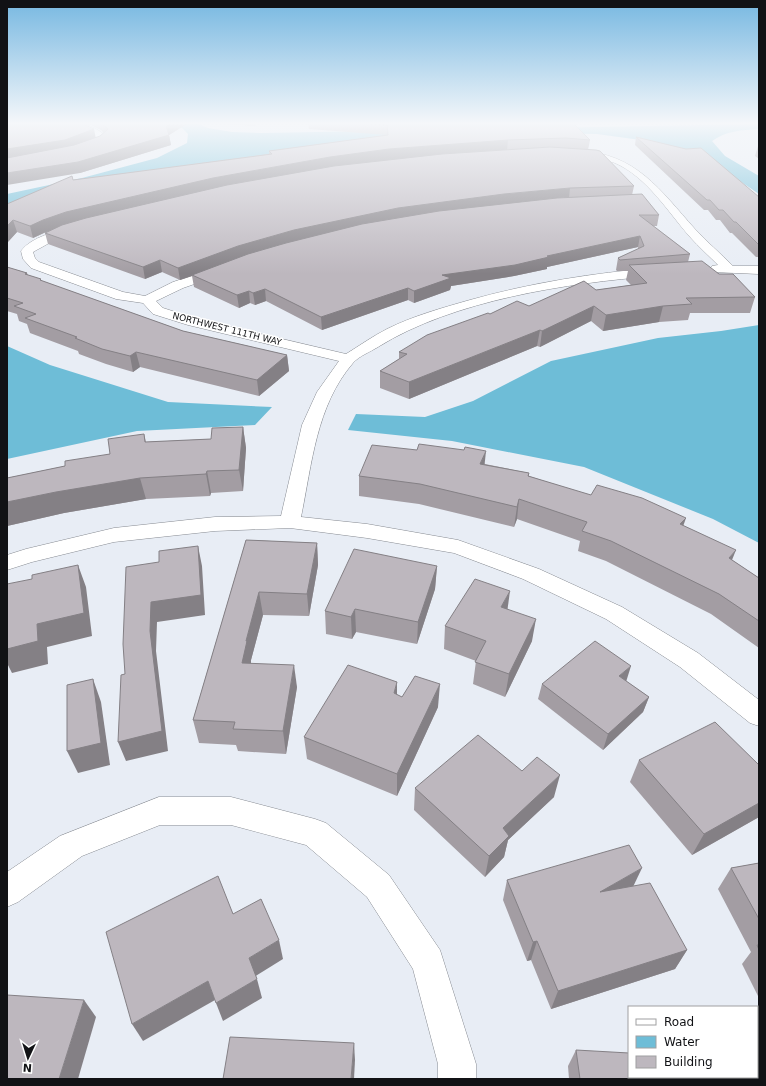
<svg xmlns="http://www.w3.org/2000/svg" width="766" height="1086" font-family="'DejaVu Sans',sans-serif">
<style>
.water{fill:#6ebdd7}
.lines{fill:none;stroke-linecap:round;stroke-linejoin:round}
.minor-casing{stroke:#878b92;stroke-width:1}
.minor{fill:#fff;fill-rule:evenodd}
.wall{fill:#a39da3;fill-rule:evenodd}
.shaded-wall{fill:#848085}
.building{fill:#bdb7be;stroke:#848085}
.labels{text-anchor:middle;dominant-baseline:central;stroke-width:3;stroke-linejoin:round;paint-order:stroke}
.far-street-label{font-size:9px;fill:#111215;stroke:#fff}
</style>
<rect width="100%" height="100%" fill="#e8edf5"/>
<!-- water -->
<g class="water">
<path d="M169,122H194L208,128L232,132L261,133L759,124V129C741,130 726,131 712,141L725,156L759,176V194L722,169L648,141L597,134L542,133L7,207V194L82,178L157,158L187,143L188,134L182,128Z"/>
<path d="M759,325V543L713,519L584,467L452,441L348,430L356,414L425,417L473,401L551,361L658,338L721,331Z"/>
<path d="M7,346L50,365L168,402L272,407L255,425L137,431L7,459Z"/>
</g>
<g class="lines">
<!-- minor casing -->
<g class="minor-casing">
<g id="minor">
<path d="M66,122C80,120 99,128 109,139L105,145L86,151L83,150L82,148L83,146L100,140L82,129Z"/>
<path d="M579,151C636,153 660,190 695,229C707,242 720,253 733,266H759V274L712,272L710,269L712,266L718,265C709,256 699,247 690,237C668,212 647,177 615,163C602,158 589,159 576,156L575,154Z"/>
<path d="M73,227L77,228L79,230L77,232L53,241L33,252L35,258L39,262L123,292L145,296L173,282L215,268H223L225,271L223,274L183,288L156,301L163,308L197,319L346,354C359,346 373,336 387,329C413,316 442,308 470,300C531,283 593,273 655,268L659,269L661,272L659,275L655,276C568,283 453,300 378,347C370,352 359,356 353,363C316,406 312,464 301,517L367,524L458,540L539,569L622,607L698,653L759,700V726L750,723L680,667L606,619L523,579L454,553L367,538L290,528L215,531L114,542L32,562L7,570V555L26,549L114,528L215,517L281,516L302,425L317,392L339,361L188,325L153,314L143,303L116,299L31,268L23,259L21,251C31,237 57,231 73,227Z"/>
<path d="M159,797H231L315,819L326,823L389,875L440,950L476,1064V1079H438V1064L413,969L367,897L306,845L231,825H160L82,856L18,902L7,907V872L60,836Z"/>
</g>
</g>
<!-- minor -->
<use href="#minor" class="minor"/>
</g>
<!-- wall -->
<g class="wall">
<path d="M7,122H190L169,135L171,145L80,173ZM79,122L89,124L101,130L104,133L100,136L96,138Z"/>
<path d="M200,122H256L255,126Z"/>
<path d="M308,122H572L590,140L588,150L634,186L632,195L659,215L657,226H653L690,254L688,262L719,274L755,297L750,313H690L688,320L659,322L603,331L591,321L540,347L537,346L409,399L380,388V371L399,359V352L490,314L529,306L596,290L631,285L626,280L628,271H617L616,270L618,258L638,249V247L547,267V269L514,276L451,286L450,290L414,303L408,300L322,330L266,301L255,305L250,303L239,308L194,287L192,276L180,280L162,272L145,279L48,244L45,233L46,232L33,238L17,232L7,243V204L73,180L269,154V151L387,135L309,129Z"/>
<path d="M636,137L759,197V257H756L732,233H730L720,220H716L708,210H704L635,145Z"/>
<path d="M758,146H759V159L755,156Z"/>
<path d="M7,267L27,273L28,275L42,281L183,331L287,355L289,371L259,396L140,367L133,372L106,364L79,354L78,351L30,333L27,324L19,321L17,314L7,311Z"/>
<path d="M243,427L246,448L243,491L211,493L210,496L146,499L64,513L7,526V478L65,466L110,454L144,434L146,442L211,439Z"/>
<path d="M417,450H464L485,464L529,473V476L683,526L732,560L759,578V648L711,614L606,561L578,551L580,541L517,519L514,527L419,504L359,496V476Z"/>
<path d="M246,540L317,543L318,565L309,616L263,615L251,660V663L297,687L286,754L238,751L236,745L199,743L193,720Z"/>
<path d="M437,566L435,589L417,644L356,632L352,639L326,634L325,611Z"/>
<path d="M507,609L532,641L505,697L473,684L476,661L444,649L445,626Z"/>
<path d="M626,681L649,697L643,712L603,750L538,699L542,684Z"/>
<path d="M397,695L402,697L438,707L397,796L307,759L304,737Z"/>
<path d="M639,760L759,765V817L692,855L630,782Z"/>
<path d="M522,771L554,797L508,840L504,857L485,877L414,810L415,788Z"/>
<path d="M759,863V998L742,964L751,952L718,889L731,868Z"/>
<path d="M507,880L634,886L687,950L675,969L551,1009L531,960L527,961L503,900Z"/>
<path d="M576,1050L705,1079H569L568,1066Z"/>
</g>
<!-- shaded-wall -->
<g class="shaded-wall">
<path d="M173,122H190L169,135L171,145L80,173L7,185V173L166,126Z"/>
<path d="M94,129L96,139L67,150L7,160V149Z"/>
<path d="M508,140L507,150L389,160L331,168L46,232L33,238L30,226L43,220L66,212L213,178L330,157L389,149Z"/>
<path d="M570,188L569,198L192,275V276L180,280L178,268L238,246L294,230L398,208L504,194Z"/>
<path d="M13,220L17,232L7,243V226Z"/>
<path d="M640,236L638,247L547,267V269L514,276L451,286L450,290L414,303V291L442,275L547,256Z"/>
<path d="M160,260L162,272L145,279L143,267Z"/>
<path d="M408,288V300L322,330L321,317Z"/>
<path d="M265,289L266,301L255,305L253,293Z"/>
<path d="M249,291L250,303L239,308L237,295Z"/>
<path d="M594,306L591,321L540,347L542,331Z"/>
<path d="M663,306L659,322L603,331L606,315Z"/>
<path d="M540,330L537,346L409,399V382Z"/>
<path d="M136,352L140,367L133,372L130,356Z"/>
<path d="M287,355L289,371L259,396L257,380Z"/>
<path d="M243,427L246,448L243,491L239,470Z"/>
<path d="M486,451L484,470L480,464Z"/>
<path d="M207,471L211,493L210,496L206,474Z"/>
<path d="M140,478L146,499L64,513L7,526V502L56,492Z"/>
<path d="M519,499L517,519L514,527L517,507Z"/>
<path d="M686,518L679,538L680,524Z"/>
<path d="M317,543L318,565L309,616L307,594Z"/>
<path d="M198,546L202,566L205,615L157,622L156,651L168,751L126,761L118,742L151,602Z"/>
<path d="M736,550L728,570L729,558Z"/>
<path d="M78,565L86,587L92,636L47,647L48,664L12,673L7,663V649L37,624Z"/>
<path d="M437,566L435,589L417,644L418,622Z"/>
<path d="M510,591L507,613L501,607Z"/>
<path d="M259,592L263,615L251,660V664L242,663L246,641Z"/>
<path d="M355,609L356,632L352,639L351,617Z"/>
<path d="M536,619L532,641L505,697L509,674Z"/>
<path d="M294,665L297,687L286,754L283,731Z"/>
<path d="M631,666L626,682L619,676Z"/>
<path d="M93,679L101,702L110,765L78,773L67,751Z"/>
<path d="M397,682V704L394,693Z"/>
<path d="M440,684L438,707L397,796V774Z"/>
<path d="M649,697L643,712L603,750L608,734Z"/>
<path d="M560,775L554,797L508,840L504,857L485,877L489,856L503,828Z"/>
<path d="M759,803V817L692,855L704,834Z"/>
<path d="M642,868L632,889L600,892Z"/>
<path d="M279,940L283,959L254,977L249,958Z"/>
<path d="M537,941L531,960L527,961L533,942Z"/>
<path d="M687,950L675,969L551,1009L558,991Z"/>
<path d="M257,979L262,998L223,1021L216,1003Z"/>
<path d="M208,981L215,1000L143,1041L132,1024Z"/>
<path d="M84,1000L96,1017L78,1079H59Z"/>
<path d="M354,1043L355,1060L354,1079H351Z"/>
</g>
<!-- building -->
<g class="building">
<path d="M7,122H79L94,129L65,140L7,149Z"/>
<path d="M100,122H173L166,126L169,135L78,162L7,173V158L74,145L100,136L108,129Z"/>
<path d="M341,122H572L590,140L566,138L508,140L389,149L330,157L213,178L66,212L43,220L30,226L13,220L7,226V204L72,176L73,180L272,154L269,151L388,135L387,125Z"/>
<path d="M636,137L686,149L701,148L759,197V245L736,222H734L723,210H719L710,200H707Z"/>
<path d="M550,147L596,150L600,151L634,186L570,188L504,194L398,208L294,230L238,246L178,268L160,260L143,267L45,233L62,225L86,218L227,185L334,166L442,154Z"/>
<path d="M642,194L659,215H639L690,254L620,260L618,258L644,246L640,236L547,256L549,257L515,265L442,275L451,278L414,291L408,288L321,317L265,289L253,293L249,291L237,295L192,275L248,254L286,243L362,224L439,211L557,198Z"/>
<path d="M702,261L719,274H733L755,297L686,298L692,304L663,306L606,315L594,306L542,331L540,330L409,382L380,371L407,354L399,352L427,335L488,313L490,314L517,301L529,306L584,281L596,290L647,283L629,265Z"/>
<path d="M7,267L27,273L25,274L41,279L40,280L183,331L287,355L257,380L136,352L130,356L102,349L75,338L77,337L25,318L36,314L14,306L23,303L7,298Z"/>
<path d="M243,427L239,470L207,471L206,474L140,478L56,492L7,502V478L65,466V461L110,454L108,439L144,434L145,442L211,439L212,428Z"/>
<path d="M419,444L464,450L465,447L486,451L480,464L529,473L528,476L591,495L597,485L642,498L686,518L680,524L736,550L729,558L759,578V621L719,594L611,541L582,531L587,522L519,499L517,507L420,484L359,476L372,445L417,450Z"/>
<path d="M246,540L317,543L307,594L259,592L246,641H247L242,663L294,665L283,731L233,729L235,722L193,720Z"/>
<path d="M198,546L201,595L151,602L150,631L162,731L118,742L121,675L125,674L123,644L126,567L159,562V551Z"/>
<path d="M354,549L437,566L418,622L355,609L351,617L325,611Z"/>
<path d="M78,565L84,613L37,624L38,641L7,649V584L32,579V575Z"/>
<path d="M475,579L510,591L501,607L536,619L509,674L475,662L486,641L445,626Z"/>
<path d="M595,641L631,666L619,676L649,697L608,734L542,684Z"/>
<path d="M348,665L397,682L394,693L402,697L415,676L440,684L397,774L304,737Z"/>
<path d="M93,679L101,743L67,751V685Z"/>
<path d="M715,722L759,765V803L704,834L639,760Z"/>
<path d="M478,735L522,771L537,757L560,775L503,828L509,836L489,856L415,788Z"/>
<path d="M629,845L642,868L600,892L650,883L687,950L558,991L537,941L533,942L507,880Z"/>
<path d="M759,863V919L731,868Z"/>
<path d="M218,876L233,914L261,899L279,940L249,958L257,979L216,1003L208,981L132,1024L106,932Z"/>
<path d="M757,945H759V950Z"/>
<path d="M7,995L84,1000L59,1079H7Z"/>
<path d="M230,1037L354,1043L351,1079H223Z"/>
<path d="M576,1050L629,1053V1077H705V1079H580Z"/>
</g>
<!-- sky -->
<linearGradient id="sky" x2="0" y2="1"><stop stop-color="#77b8e1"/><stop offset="0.45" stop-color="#f5f7fa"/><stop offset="1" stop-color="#f5f7fa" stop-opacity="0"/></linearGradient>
<rect width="766" height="274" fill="url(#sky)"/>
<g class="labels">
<!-- far-street labels -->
<g class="far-street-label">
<text transform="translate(227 329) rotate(14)">NORTHWEST 111TH WAY</text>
</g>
</g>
<!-- border -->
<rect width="766" height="1086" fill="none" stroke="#111215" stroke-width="16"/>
<!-- legend -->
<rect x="628" y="1006" width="130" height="72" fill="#ffffff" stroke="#a0a0a1"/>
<rect x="636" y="1019" width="20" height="6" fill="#ffffff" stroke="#a0a0a1"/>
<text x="664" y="1026" font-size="12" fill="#111215">Road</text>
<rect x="636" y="1036" width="20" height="12" fill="#6ebdd7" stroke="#a0a0a1"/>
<text x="664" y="1046" font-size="12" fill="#111215">Water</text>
<rect x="636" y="1056" width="20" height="12" fill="#bdb7be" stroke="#a0a0a1"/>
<text x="664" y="1066" font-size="12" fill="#111215">Building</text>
<!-- north arrow -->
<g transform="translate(28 1058) rotate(184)" stroke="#ffffff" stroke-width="3" paint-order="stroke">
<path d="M0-3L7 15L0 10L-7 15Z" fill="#111215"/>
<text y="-6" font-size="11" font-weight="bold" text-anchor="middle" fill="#111215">N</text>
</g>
</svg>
